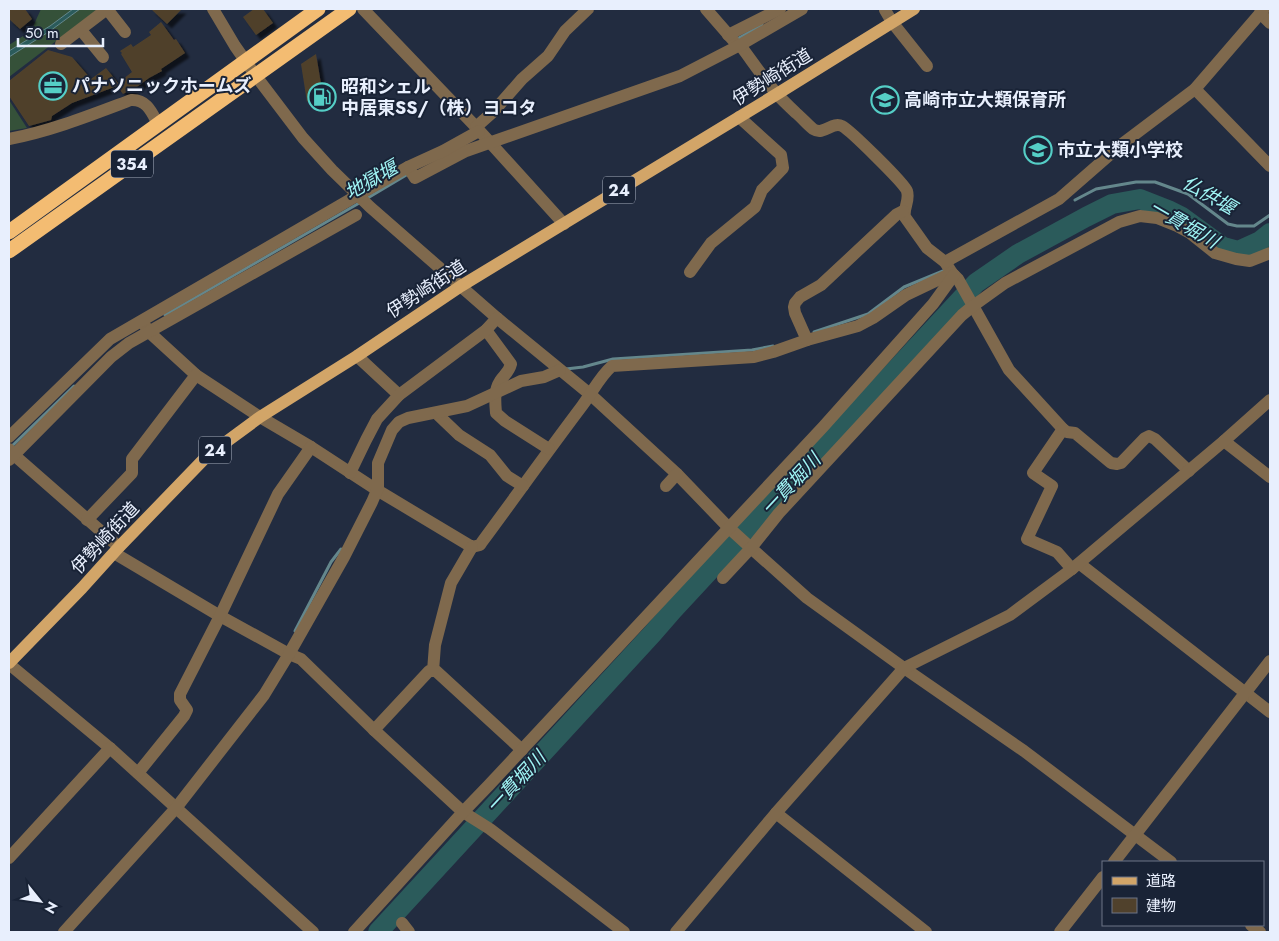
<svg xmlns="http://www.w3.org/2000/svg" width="1279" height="941" font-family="Jost,'Noto Sans JP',sans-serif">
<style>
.green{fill:#355139}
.water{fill:#2b5b5b;stroke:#64878c}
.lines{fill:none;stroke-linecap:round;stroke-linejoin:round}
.stream{stroke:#64878c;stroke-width:3}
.river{stroke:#2b5b5b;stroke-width:20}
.building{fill:#50412c;filter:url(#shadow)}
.minor{stroke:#7f694d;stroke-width:12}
.major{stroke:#d2a568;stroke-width:12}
.highway{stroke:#f3bc72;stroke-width:15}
.labels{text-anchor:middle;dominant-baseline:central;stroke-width:4;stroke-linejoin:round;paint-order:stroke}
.shield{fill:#192336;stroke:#aab2c1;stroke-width:1}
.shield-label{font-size:16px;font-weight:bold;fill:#e8effd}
.street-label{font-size:18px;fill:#e8effd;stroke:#192336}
.poi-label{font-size:18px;font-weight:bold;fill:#e8effd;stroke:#192336;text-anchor:start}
.water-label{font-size:19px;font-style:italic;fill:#a0f5f5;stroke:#192336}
</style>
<defs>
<filter id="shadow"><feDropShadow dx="4.5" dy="4.5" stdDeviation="1" flood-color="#0009"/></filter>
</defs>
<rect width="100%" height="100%" fill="#222c40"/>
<!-- green -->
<g class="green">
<path d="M41,9H98L9,77V45L31,31Z"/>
<path d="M9,100L27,128L9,131Z"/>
</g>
<!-- water -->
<path class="water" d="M73,9H80L50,31L9,57V51L50,26Z"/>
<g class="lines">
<!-- stream -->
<g class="stream">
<path d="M737,39L762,25"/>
<path d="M366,199L408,174"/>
<path d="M1075,200L1096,189L1136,182H1155L1188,194L1228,224L1237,226H1254L1270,215"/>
<path d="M165,315L361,202"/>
<path d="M814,332L868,314L904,287L943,271"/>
<path d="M566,369L583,367L613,359L752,350L773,346"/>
<path d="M12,446L74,386"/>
<path d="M295,631L331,562L341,549"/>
</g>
<!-- river -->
<path class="river" d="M378,932L653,633L673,610L976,283L1018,254L1086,217L1112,204L1140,199L1168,210L1182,217L1223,247L1238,251L1260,241L1270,233"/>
</g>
<!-- building -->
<g class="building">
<path d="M9,9H25L32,19L20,29L9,19Z"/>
<path d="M151,9H182L167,24Z"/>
<path d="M254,9H263L273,23L256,35L243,17Z"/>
<path d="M161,22L174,40L176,39L185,53L161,69L162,71L149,78L130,92L128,91L123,94L117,86L72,103L52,116L51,120L29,126L9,96V81L48,50L72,57L91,79L106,68L118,83L132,72L121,54L122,53L120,51L131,44L133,47L151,35L149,32Z"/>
<path d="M316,54L322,90L307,102L301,64Z"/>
</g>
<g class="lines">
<!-- minor -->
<g class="minor">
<path d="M107,9L125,32"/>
<path d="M213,9L235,46L256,76L303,138L332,170L370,207L497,318L591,395L677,474L728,527L751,548L807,598L904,668L1024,751L1171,862"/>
<path d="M363,9L476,127L564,224"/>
<path d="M706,9L733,40"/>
<path d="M885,10L892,22L927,66"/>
<path d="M1260,13L1270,23"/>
<path d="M81,30L103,57"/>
<path d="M728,35L780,9"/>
<path d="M61,44L107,9"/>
<path d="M740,45C752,61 764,79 777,94C783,101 790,107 796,113C802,118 807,124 813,129C824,136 832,121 842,126C850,130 904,183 907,191C910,201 903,208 905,217L927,248L945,262L952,273L958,279L1009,370L1063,429L1067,432L1075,433L1111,463L1117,464L1121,463L1145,438L1149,436L1155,439L1189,471"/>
<path d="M1195,89L1270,166"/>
<path d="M476,127L494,111L522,79L548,56L565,31L588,9"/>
<path d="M9,139C51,131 91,115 131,100C147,99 152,113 158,124"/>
<path d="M408,167L415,178L466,151L680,76L740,45L802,9"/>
<path d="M945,262L1059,199L1122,144L1195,89L1264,9"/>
<path d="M690,272L711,243L755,207L762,190L783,168L781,155L739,117"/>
<path d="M142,321L149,332L196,375L260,417L311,447L377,490L472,547L480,545L482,542C516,496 548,451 582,406C592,393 600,376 612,366L754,357L773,352L807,340L858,326L873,318L906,295L952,273"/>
<path d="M486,330L511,364C509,372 505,374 500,381C494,390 495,402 496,413L505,421L549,449"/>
<path d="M807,340L795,313L794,307L795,303L800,297L821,285L897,214L903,211"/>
<path d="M357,356L399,395"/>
<path d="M436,413L459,435L490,455L507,476L523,486"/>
<path d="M1063,429L1033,473L1052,486L1027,539L1057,552L1072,569"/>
<path d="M9,437L110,339L358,195L408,167L443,151L479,131"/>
<path d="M1224,441L1270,477"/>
<path d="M9,449L14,455L119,547"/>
<path d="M9,460L111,357L129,343L356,215"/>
<path d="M350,473L366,440L377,419L399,395L486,330L497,318"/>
<path d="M666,486L677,474"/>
<path d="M87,520L132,473V459L196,375"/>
<path d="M114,553L220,616L289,654L301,659L374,730L463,812L490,829L624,932"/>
<path d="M1080,564L1270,712"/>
<path d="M723,578L751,548L779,513L962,315L973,306L1005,283L1119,222L1140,216L1157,218L1177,226L1190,233L1215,253L1236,259L1250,261L1270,253"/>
<path d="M9,664L110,748L313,932"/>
<path d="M433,671L435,645L451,583L472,547"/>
<path d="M374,730L429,671H436L522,750"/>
<path d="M138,773L184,716L187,710L180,700V694L220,616L278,494L311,447"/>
<path d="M776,813L926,932"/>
<path d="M9,858L110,748"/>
<path d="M1114,862L1270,661"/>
<path d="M402,923L409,932"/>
<path d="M1251,925L1260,932"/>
<path d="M64,932L176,808L264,695L289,654L344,557L372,502L378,488V463L392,430L399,422L408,418L467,406L521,381L544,377L560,370"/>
<path d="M354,932L463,812L489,785L823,427L933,304L954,275"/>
<path d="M676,932L776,813L904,668L1010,615L1072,569L1224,441L1270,400"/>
<path d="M1060,932L1103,877"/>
</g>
<!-- major -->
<path class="major" d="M9,663L82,588L119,547L207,456L260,417L357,356L461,286L777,94L914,9"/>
<!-- highway -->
<g class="highway">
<path d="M9,232L318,9"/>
<path d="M9,251L349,9"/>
</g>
</g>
<!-- icons -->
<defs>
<g id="office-ring" transform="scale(1.4375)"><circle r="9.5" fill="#192336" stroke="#55cec6" stroke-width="1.5"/><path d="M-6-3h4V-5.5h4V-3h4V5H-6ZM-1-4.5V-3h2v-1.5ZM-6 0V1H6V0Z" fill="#55cec6"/></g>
<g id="fuel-ring" transform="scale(1.4375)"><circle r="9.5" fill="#192336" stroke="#55cec6" stroke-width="1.5"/><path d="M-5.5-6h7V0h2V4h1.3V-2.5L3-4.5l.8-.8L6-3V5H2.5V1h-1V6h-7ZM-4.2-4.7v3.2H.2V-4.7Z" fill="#55cec6"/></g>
<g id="school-ring" transform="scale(1.4375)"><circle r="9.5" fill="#192336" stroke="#55cec6" stroke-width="1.5"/><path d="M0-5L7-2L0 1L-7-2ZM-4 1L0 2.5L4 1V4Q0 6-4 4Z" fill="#55cec6"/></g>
</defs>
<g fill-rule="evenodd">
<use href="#office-ring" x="53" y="86"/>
<use href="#fuel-ring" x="322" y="97"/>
<use href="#school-ring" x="885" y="100"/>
<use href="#school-ring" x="1038" y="150"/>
</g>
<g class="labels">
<!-- shield labels -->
<g class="shield">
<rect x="111" y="150.5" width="42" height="27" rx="4"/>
<rect x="603" y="176.5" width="32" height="27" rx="4"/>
<rect x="199" y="436.5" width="32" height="27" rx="4"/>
</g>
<g class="shield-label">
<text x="132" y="164">354</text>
<text x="619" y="190">24</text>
<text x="215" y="450">24</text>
</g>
<!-- street labels -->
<g class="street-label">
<text transform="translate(772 77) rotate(-32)">伊勢崎街道</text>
<text transform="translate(426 289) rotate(-33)">伊勢崎街道</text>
<text transform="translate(105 538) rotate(-47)">伊勢崎街道</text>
</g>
<!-- poi labels -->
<g class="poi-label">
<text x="72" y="86">パナソニックホームズ</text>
<text x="341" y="87">昭和シェル<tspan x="341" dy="21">中居東SS/（株）ヨコタ</tspan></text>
<text x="904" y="100">高崎市立大類保育所</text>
<text x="1057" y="150">市立大類小学校</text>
</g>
<!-- water labels -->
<g class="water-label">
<text transform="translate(371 180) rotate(-30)">地獄堰</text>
<text transform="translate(1209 195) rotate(30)">仏供堰</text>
<text transform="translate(1184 224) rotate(30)">一貫堀川</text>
<text transform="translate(791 484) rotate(-47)">一貫堀川</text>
<text transform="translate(516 782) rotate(-47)">一貫堀川</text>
</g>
</g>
<!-- border -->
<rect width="1279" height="941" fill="none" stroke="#e8effd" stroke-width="20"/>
<!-- legend -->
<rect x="1102" y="861" width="162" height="65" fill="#192336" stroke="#6c7586"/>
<rect x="1112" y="877" width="25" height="8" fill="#d2a568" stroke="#6c7586"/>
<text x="1146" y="886" font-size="15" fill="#e8effd">道路</text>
<rect x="1112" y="898" width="25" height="15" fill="#50412c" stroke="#6c7586"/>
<text x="1146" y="911" font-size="15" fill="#e8effd">建物</text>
<!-- north arrow -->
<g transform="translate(40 901) rotate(120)" stroke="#192336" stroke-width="4" paint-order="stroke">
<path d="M0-4L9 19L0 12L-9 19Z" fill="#e8effd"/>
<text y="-8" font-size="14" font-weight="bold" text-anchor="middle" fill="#e8effd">N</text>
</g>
<!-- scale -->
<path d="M18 38v8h85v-8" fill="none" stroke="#e8effd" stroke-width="2.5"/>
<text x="25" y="38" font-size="15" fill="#e8effd" stroke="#192336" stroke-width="4" paint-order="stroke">50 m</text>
</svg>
